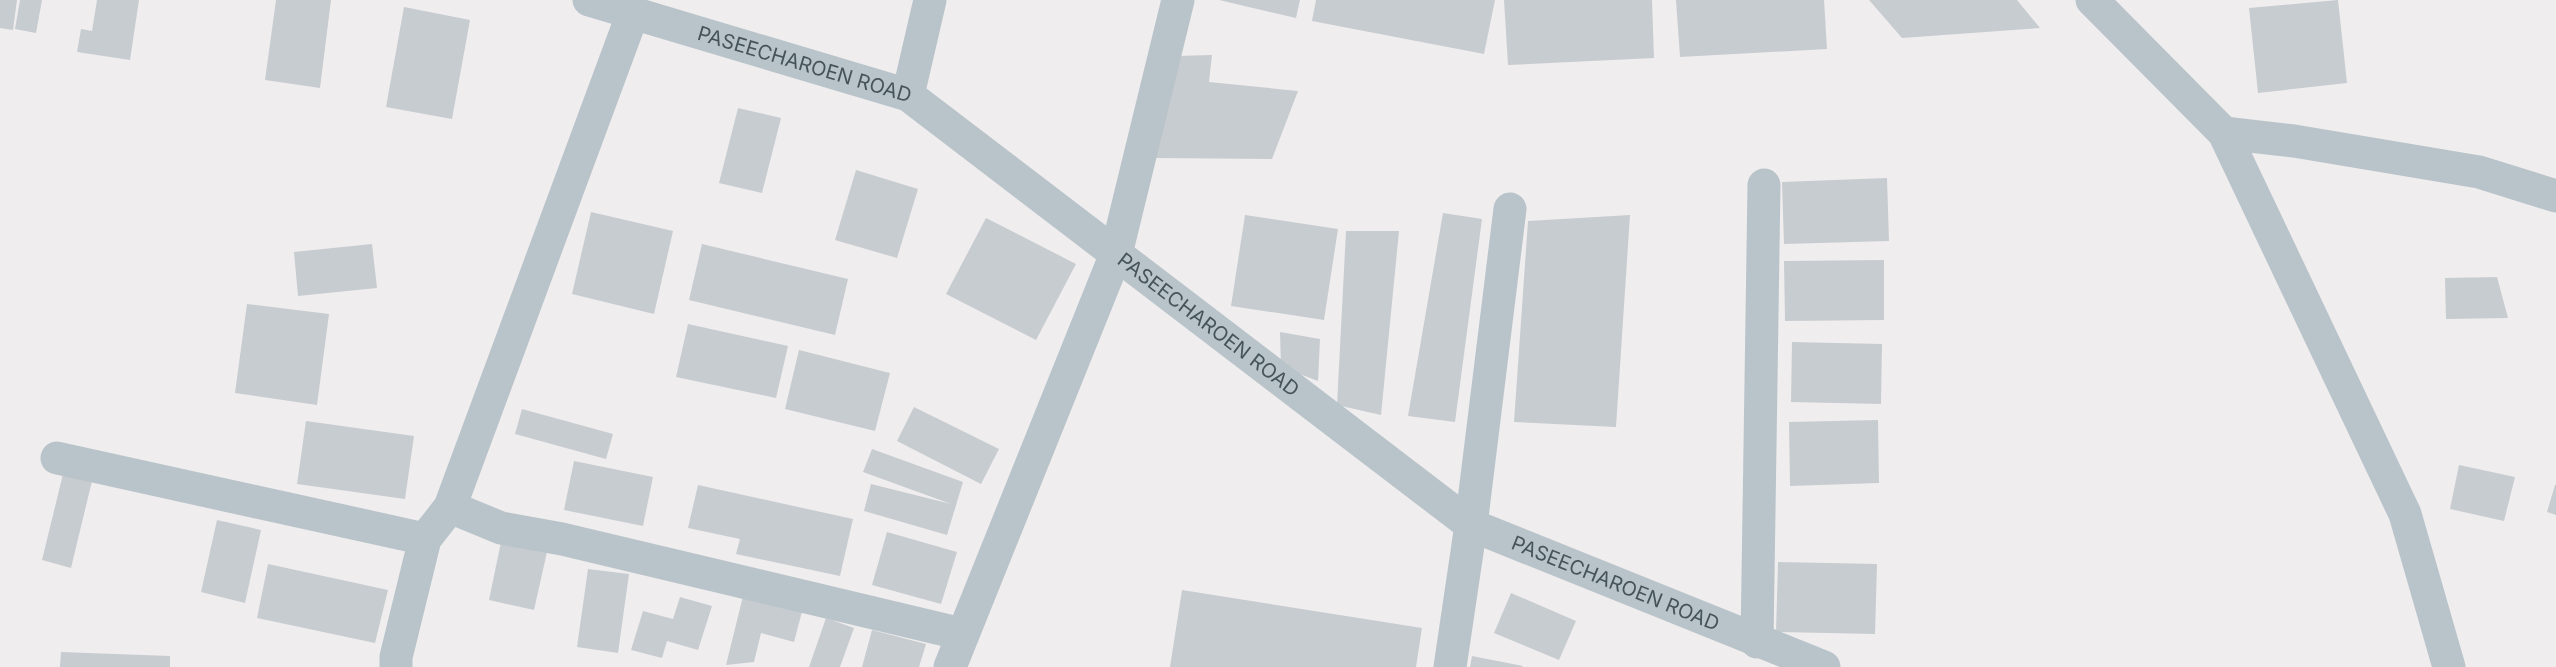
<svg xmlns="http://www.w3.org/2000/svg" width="2556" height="667" font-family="Inter,sans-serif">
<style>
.building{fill:#c7ccd0}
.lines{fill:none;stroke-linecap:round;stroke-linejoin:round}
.minor{stroke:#b9c4ca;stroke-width:33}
.labels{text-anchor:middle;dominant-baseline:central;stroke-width:4.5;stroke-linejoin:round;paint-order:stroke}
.street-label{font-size:20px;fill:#46545a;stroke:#fff}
</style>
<rect width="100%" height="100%" fill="#f0edee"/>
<!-- building -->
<g class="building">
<path d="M0,0H17L13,30L0,28Z"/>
<path d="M20,0H42L36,33L15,29Z"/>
<path d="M97,0H139L130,60L77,52L81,29L92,31Z"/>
<path d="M276,0H331L320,88L265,80Z"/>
<path d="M1219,0H1300L1296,18Z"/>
<path d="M1316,0H1495L1484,54L1312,21Z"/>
<path d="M1504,0H1652L1654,58L1508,65Z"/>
<path d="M1676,0H1824L1827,49L1680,57Z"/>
<path d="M1869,0H2017L2040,28L1902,38Z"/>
<path d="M2338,0L2347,83L2258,93L2249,8Z"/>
<path d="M404,7L470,20L452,119L386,107Z"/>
<path d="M1212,55L1209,82L1298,91L1272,159L1152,158L1176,56Z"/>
<path d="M738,108L781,118L762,193L719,183Z"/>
<path d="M856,170L918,189L897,258L835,240Z"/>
<path d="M1887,178L1889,241L1784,244L1782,182Z"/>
<path d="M591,212L673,231L654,314L572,294Z"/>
<path d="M1443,213L1482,219L1455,422L1408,416Z"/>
<path d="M1245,215L1338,229L1324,320L1231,306Z"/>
<path d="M1630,215L1616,427L1514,422L1528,221Z"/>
<path d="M986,218L1076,264L1036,340L946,294Z"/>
<path d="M1346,231H1399L1381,415L1337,405Z"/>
<path d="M372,244L377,288L298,296L294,252Z"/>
<path d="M702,244L848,279L835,335L689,300Z"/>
<path d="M1884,260V320L1785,321L1784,261Z"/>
<path d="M2497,277L2508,318L2446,319L2445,278Z"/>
<path d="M247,304L329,314L317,405L235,393Z"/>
<path d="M688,324L788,346L776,398L676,377Z"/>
<path d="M1280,332L1320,339L1318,381L1281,367Z"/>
<path d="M1792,342L1882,344L1881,404L1791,402Z"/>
<path d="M799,350L890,373L875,431L785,409Z"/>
<path d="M914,407L999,449L981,484L897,441Z"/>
<path d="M522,409L613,434L606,459L515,434Z"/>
<path d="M1878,420L1879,483L1790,486L1789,422Z"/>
<path d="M306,421L414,436L405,499L297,484Z"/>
<path d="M872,449L963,482L947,535L864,511L871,484L951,504L863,472Z"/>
<path d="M574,461L653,477L643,526L564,510Z"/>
<path d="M2459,465L2515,477L2504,521L2450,509Z"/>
<path d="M63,474L92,481L71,568L42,560Z"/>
<path d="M698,485L853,519L840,576L736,554L740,539L688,528Z"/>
<path d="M2555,485H2556V515L2547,512Z"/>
<path d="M217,520L261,530L245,603L201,592Z"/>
<path d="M887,532L957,552L941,604L872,585Z"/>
<path d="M501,542L547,552L534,610L489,600Z"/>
<path d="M1778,562L1877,564L1875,634L1776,632Z"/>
<path d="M268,564L388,590L375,643L257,618Z"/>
<path d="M588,569L629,574L618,653L577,647Z"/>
<path d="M745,588L804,604L794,642L761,633L754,662L726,665Z"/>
<path d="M1182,590L1422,628L1416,667H1170Z"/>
<path d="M1511,593L1576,621L1559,660L1494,633Z"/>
<path d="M680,597L712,606L698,650L667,641L662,658L631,650L643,611L673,619Z"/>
<path d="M826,618L854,628L840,667H809Z"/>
<path d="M872,630L926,644L919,667H862Z"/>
<path d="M61,652L170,656V667H60Z"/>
<path d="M1472,656L1523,666L1522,667H1470Z"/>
</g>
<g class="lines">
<!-- minor -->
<g class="minor">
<path id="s1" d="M589,0L908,95L1471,525L1824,667"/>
<path d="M2092,0L2224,133L2405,514L2449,667"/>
<path d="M908,95L930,0"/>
<path d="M2224,133L2294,141L2479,172L2556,196"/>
<path d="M57,458L425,539"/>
<path d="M450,507L501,528L562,539L962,634"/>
<path d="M1757,642L1764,185"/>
<path d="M396,667V657L425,539L450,507L633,13"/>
<path d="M950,667L1116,254L1178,0"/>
<path d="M1450,667L1471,525L1510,209"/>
</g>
</g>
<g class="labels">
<!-- street labels -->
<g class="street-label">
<text stroke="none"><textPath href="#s1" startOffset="225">PASEECHAROEN ROAD</textPath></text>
<text stroke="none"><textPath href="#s1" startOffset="711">PASEECHAROEN ROAD</textPath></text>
<text stroke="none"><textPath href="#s1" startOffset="1197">PASEECHAROEN ROAD</textPath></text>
</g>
</g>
</svg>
